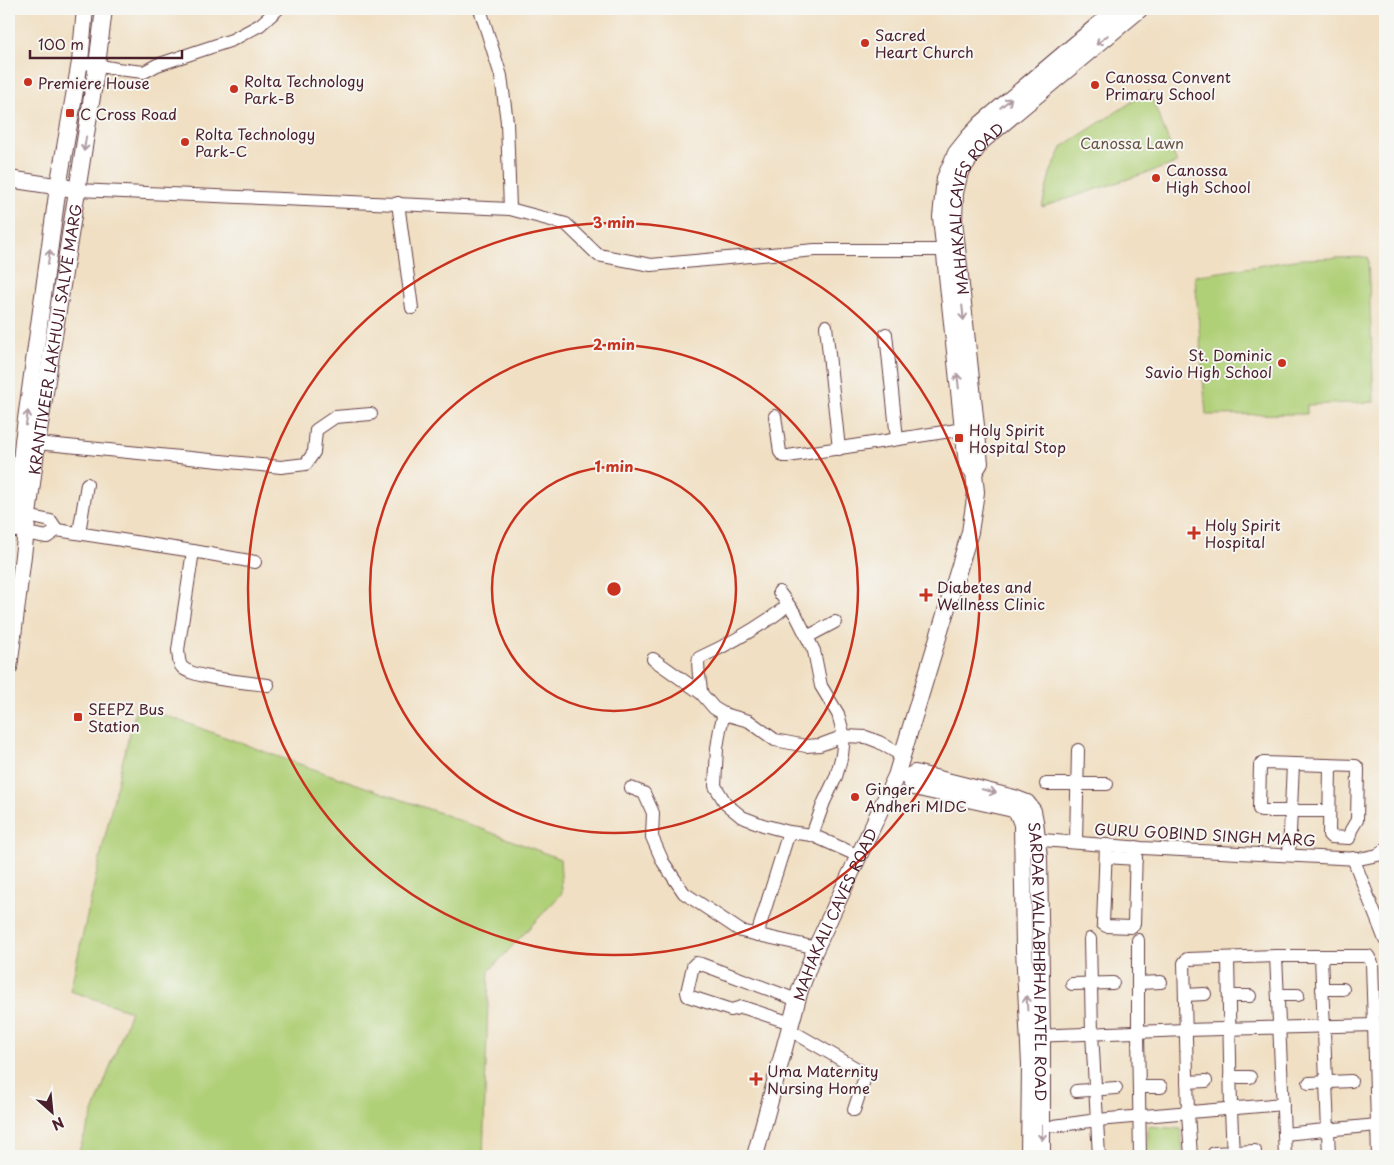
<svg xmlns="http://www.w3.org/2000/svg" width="1394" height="1165" font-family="'Playpen Sans',sans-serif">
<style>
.green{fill:#b0d078;stroke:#7d7852}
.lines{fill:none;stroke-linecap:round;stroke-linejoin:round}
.minor-casing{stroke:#633c42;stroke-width:14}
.major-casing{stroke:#633c42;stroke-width:18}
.minor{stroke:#fff;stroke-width:12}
.major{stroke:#fff;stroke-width:16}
.oneway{stroke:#ae9aa0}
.ring{fill:none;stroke:#c8321e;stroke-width:2.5}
.poi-dot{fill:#c8321e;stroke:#f6f6f2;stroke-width:2}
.labels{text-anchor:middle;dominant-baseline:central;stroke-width:4;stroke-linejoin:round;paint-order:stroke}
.poi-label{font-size:15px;fill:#4a1f2b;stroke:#f6f6f2;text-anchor:start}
.park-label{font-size:15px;fill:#695442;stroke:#f6f6f2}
.street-label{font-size:15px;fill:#4a1f2b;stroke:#f6f6f2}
.centre{fill:#c8321e;stroke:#f6f6f2;stroke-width:2.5}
.ring-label{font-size:15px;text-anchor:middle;font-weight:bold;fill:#c8321e;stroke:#f6f6f2;stroke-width:4;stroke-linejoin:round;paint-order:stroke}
</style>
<rect width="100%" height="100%" fill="#f6f6f2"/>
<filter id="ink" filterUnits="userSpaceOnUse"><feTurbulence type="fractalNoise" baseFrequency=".02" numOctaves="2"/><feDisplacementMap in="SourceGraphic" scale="10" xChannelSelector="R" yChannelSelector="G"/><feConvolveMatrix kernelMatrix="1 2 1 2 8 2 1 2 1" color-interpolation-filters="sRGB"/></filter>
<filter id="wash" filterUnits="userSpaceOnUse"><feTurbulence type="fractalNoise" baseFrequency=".0096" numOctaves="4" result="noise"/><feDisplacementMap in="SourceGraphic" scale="20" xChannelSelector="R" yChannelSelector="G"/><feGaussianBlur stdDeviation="1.12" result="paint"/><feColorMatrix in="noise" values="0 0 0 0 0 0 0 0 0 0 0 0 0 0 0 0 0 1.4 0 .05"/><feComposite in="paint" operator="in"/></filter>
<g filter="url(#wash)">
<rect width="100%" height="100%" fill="#f0dfc2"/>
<!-- green -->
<g class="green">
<path d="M1149,91L1177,163L1042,207L1050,173L1063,146Z"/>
<path d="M1368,257L1374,402L1307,405V414L1206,415L1195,276L1301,259Z"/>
<path d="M137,705L282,758L443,814L560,859L562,893L489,971L483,1156H77L131,1011L70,991L119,775Z"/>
<path d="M1148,1126L1181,1129L1183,1156H1148Z"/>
</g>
</g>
<g filter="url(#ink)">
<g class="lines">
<!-- minor casing -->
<g class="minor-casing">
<g id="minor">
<path d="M480,9L501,76L507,122L510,209"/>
<path d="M90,64L117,69L144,72L157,65L232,40L260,25L278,9"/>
<path d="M77,190L510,209L566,224L598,255L651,265L815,250H944"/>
<path d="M398,203L412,308"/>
<path d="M826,326L839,449"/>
<path d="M886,334L897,439"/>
<path d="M775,416L780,452L783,456H788L970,428"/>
<path d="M37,443L281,467L306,464L314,452L316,430L335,417L371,414"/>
<path d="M27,516L51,521L57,530"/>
<path d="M25,533L47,537L57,530L193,551L255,562"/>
<path d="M79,533L87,484"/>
<path d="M193,551L178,650C179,656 178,664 183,668C194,678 251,683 268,685"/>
<path d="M779,592L796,615L814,651L821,686L838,714L844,736L842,755L836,777L824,802L812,835"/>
<path d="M807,637L835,622"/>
<path d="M653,659L701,693L714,708L724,714L749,721L775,740L806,746L820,745L844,736L866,737L879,742L901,755"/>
<path d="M701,693C701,682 696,666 699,658C725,646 746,635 769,619C776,615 782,609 788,605"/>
<path d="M724,714L720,729L717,748L715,786L726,804L742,817L763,825L789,832L812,835L859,856"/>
<path d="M1046,784H1107"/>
<path d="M631,788L644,793L653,813L652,837L663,862L684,893L741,931L817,948"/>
<path d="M1329,811H1261L1259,809L1260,766L1263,763L1356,766L1358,769L1357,820L1351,830L1349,838L1331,837L1329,835L1330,765"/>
<path d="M1030,839L1142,848L1359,859L1378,855L1385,850"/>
<path d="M1076,842L1078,750"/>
<path d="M1106,845L1103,924L1106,926L1131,927L1134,924L1136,847"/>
<path d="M1289,855L1293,764"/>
<path d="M1106,857L1136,859"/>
<path d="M1353,858L1385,940"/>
<path d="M757,935L789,832"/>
<path d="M1090,939L1092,1033L1099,1156"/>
<path d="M1138,940V1031L1140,1156"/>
<path d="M1276,956L1285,1156"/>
<path d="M1321,956L1329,1156"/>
<path d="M1228,958L1231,1109L1233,1156"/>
<path d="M1138,983L1161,982"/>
<path d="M1072,984L1113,983"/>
<path d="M1322,989H1343"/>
<path d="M1185,995L1205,994"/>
<path d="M1278,995H1298"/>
<path d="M1229,996H1250"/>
<path d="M791,1023L742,1007L731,1010L688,996L687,992L693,966L696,963L701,964L797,1000"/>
<path d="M790,1030L866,1074L854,1110"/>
<path d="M1033,1036L1186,1030L1374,1025L1378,1156"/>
<path d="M1230,1077H1250"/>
<path d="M1187,1082L1206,1081"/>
<path d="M1309,1083L1351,1081"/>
<path d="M1139,1087H1161"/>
<path d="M1076,1091L1116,1088"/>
<path d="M1054,1126L1097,1120L1283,1104"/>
<path d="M1284,1134L1377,1125"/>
<path d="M1214,1153L1255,1151"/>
<path d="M1191,1156L1188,1113L1184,963L1187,959L1276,956H1368L1372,963L1374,1025"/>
</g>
</g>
<!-- major casing -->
<g class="major-casing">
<g id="major">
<path d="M9,179L68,188"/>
<path id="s1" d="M974,473L980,463L954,220L955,193L960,172L982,141L1140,9"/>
<path d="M15,529L23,441L58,187L80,62L85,9"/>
<path id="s2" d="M9,668L37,443L97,65L104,9"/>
<path id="s3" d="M908,777L915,773L1014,798L1027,803L1033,811L1035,821L1039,858L1042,1036V1156"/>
<path d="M908,777L914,787L1013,809L1018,814L1022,824L1024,950L1030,1064L1029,1156"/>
<path id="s4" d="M755,1156L800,990L814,952L896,776L970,532L976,492L974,473L967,464L963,429L941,217L945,178L956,153L968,138L982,123L1117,9"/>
</g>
</g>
<!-- minor -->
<use href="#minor" class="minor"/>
<!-- major -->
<use href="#major" class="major"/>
</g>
<!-- one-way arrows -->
<defs><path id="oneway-shaft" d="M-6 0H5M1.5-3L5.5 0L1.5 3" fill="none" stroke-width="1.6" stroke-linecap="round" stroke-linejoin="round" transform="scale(1.25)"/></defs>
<g class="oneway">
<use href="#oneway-shaft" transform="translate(1102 40) rotate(140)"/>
<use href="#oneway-shaft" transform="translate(1006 103) rotate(-40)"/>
<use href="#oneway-shaft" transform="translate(85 144) rotate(99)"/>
<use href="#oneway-shaft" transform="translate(49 257) rotate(-82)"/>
<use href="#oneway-shaft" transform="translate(963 313) rotate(84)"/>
<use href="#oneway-shaft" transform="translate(958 381) rotate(-96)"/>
<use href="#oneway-shaft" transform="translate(27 418) rotate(-82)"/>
<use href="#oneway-shaft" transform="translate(989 791) rotate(14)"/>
<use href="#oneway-shaft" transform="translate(1027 1003) rotate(-93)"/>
<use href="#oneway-shaft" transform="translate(1042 1133) rotate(90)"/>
</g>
</g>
<!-- distance rings -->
<g class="ring">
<circle cx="614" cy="589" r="122"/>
<circle cx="614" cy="589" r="244"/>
<circle cx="614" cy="589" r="366"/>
</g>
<!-- markers -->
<g class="poi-dot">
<circle cx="865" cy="43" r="5"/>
<circle cx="28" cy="82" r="5"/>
<circle cx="1095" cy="85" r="5"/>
<circle cx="234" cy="89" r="5"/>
<rect x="65" y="108" width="10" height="10" rx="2.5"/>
<circle cx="185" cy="142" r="5"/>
<circle cx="1156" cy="178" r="5"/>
<circle cx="1282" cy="363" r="5"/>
<rect x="954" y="433" width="10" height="10" rx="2.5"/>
<path d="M1191.5 525.5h5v5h5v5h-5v5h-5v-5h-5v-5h5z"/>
<path d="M923.5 587.5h5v5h5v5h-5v5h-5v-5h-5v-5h5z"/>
<rect x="73" y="712" width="10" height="10" rx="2.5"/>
<circle cx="855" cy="797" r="5"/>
<path d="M753.5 1071.5h5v5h5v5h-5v5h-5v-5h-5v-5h5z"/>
</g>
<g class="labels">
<!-- poi labels -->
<g class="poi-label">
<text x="875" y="34">Sacred<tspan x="875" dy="17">Heart Church</tspan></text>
<text x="1105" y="76">Canossa Convent<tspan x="1105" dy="17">Primary School</tspan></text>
<text x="244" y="80">Rolta Technology<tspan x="244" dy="17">Park-B</tspan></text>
<text x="38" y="82">Premiere House</text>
<text x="80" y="113">C Cross Road</text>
<text x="195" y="133">Rolta Technology<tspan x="195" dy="17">Park-C</tspan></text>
<text x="1166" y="169">Canossa<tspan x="1166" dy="17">High School</tspan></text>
<text x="1272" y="354" text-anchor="end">St. Dominic<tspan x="1272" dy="17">Savio High School</tspan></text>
<text x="969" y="429">Holy Spirit<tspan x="969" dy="17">Hospital Stop</tspan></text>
<text x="1205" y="524">Holy Spirit<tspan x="1205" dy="17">Hospital</tspan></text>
<text x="937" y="586">Diabetes and<tspan x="937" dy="17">Wellness Clinic</tspan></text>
<text x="88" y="708">SEEPZ Bus<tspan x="88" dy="17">Station</tspan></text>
<text x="865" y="788">Ginger<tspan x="865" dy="17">Andheri MIDC</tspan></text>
<text x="767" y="1070">Uma Maternity<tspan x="767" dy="17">Nursing Home</tspan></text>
</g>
<!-- park labels -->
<g class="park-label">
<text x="1132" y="142">Canossa Lawn</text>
</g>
<!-- street labels -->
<g class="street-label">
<text stroke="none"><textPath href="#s1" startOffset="274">MAHAKALI CAVES ROAD</textPath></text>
<text stroke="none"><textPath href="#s2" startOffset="332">KRANTIVEER LAKHUJI SALVE MARG</textPath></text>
<text transform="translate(1205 834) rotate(3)">GURU GOBIND SINGH MARG</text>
<text stroke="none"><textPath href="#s4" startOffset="255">MAHAKALI CAVES ROAD</textPath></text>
<text stroke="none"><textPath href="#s3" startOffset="285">SARDAR VALLABHBHAI PATEL ROAD</textPath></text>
</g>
</g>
<circle cx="614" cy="589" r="8" class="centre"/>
<g class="ring-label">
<text x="614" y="228">3 min</text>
<text x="614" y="350">2 min</text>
<text x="614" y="472">1 min</text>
</g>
<!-- margin -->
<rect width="1394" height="1165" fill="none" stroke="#f6f6f2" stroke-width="30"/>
<!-- north arrow -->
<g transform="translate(52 1112) rotate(153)" stroke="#f6f6f2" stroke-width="4" paint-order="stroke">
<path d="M0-4L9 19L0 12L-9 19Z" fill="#4a1f2b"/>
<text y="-8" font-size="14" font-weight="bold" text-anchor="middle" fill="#4a1f2b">N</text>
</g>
<!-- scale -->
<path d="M30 50v8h152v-8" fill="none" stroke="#4a1f2b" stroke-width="2.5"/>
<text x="38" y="50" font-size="15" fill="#4a1f2b" stroke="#f6f6f2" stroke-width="4" paint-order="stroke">100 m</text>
</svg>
